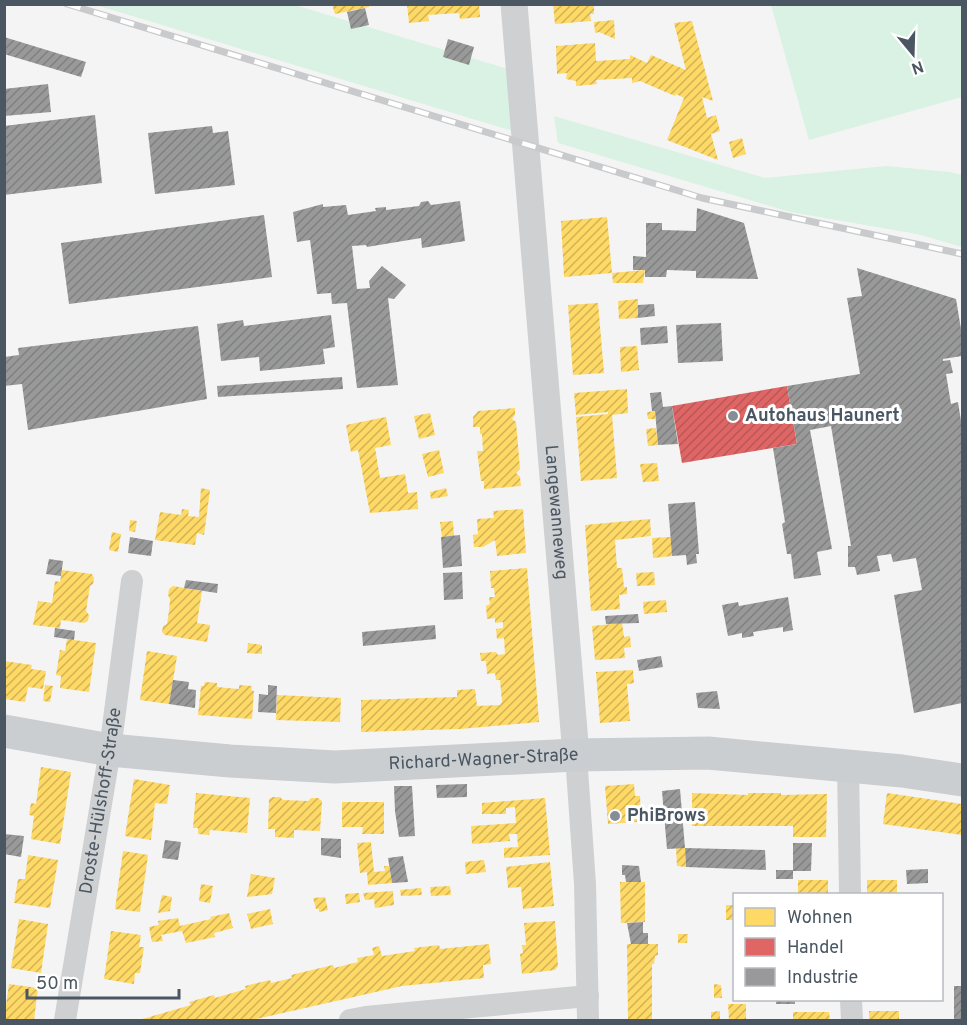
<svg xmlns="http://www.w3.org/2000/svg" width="967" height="1025" font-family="Overpass,sans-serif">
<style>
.green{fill:#d9f2e3}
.homes{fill:url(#homes-hatch)}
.shops{fill:url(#shops-hatch)}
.industry{fill:url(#industry-hatch)}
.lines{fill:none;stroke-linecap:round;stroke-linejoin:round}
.minor{stroke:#ced0d2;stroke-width:22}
.tertiary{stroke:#ced0d2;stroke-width:27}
.primary{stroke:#caced1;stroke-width:33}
.rail-casing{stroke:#c9cacc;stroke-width:7}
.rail{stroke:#fff;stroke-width:4.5;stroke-dasharray:14;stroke-linecap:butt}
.poi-dot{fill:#868d94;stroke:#fff;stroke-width:2}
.labels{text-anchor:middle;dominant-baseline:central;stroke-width:6;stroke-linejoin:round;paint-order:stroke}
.poi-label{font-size:18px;font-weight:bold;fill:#4a5661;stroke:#fff;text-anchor:start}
.street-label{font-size:18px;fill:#4a5661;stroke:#fff}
</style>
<defs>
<pattern id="homes-hatch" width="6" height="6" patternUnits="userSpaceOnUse" patternTransform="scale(1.5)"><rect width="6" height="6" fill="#ffd966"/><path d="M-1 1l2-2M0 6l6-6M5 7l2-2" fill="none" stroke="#d0b357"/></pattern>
<pattern id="shops-hatch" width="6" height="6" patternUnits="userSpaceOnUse" patternTransform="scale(1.5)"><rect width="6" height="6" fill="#e06666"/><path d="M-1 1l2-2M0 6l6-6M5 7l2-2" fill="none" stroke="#b85757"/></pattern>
<pattern id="industry-hatch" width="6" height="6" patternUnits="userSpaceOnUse" patternTransform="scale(1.5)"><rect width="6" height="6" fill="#999"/><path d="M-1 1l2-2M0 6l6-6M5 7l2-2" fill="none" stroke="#7f8080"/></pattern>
</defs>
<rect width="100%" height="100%" fill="#f4f4f4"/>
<!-- green -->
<g class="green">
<path d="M96,5H295L512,70L516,132Z"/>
<path d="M771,5H962V97L809,140Z"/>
<path d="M554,116L765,178L886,166L950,172L962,175V247L917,234L790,212L558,143Z"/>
</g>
<!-- homes -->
<g class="homes">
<path d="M332,4H369V7L335,14Z"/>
<path d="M407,4H479L480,17L460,19L459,13L428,15L429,21L409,23Z"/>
<path d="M553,4H594V14H590L591,21L555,24Z"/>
<path d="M614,20L615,39L599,32L595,33L594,22Z"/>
<path d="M692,21L713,101L702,97L707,118L716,115L720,131L711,134L718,160L667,140L684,98L676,94L675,96L640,81L632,83V78L596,80L597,84L576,86V81L566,79L567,73L557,74L556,46L595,43L596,61L630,59V55L647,63L651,55L686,70L674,23Z"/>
<path d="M742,138L746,154L733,158L729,142Z"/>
<path d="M607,217L612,273L645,270L643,283H613L612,273L564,277L561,221Z"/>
<path d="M638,299V318L619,319L618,301Z"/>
<path d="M598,303L604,373L573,375L568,305Z"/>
<path d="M637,346L639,370L621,372L620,347Z"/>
<path d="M627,389L628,413L612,415L617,478L581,481L576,417L608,414V412L576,415L574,393Z"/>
<path d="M515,408V415L512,419L516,422L520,469L516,473L520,477L521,486L484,489V481H481L477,451H483L482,434H480V427H473V417L478,411Z"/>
<path d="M655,411V419H648L647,412Z"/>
<path d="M430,413L435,435L419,439L414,416Z"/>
<path d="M386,417L391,445L375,448L380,478L405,474L408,493L417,492L418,509L370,513L358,450L351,452L346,425Z"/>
<path d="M656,428L658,445L648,446L646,429Z"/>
<path d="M439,450L444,473L428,477L422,454Z"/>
<path d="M657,463L659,481L643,482L640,464Z"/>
<path d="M201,488L210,490L204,535L197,533L195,545L155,540L160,512L181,515L182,509L189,510L188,516L199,517Z"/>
<path d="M446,488L448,496L431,499L430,492Z"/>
<path d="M523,509L526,553L497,556L495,540L483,547H474L473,535L478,534L477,519L494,518L493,511Z"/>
<path d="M650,519L651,536L615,540L617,568H622L624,587H627V594L619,595L620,609L591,611L585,525Z"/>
<path d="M130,520L137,521L135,532L129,531Z"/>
<path d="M453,521L454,536L442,537L440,522Z"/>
<path d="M112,532L121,534L118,552L109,550Z"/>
<path d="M671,537L672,556L653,558L652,538Z"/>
<path d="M527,568L539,722L460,729L361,732V700L457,697V690L475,689L477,706L500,705L502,702L500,680H496L495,673L487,674L486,661H481L480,653L496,652L498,655L505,654L504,638L497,639L496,629L503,628V622L495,623V618L487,619L486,606L490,604L489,597H495L494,588H491L490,571Z"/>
<path d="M62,570L92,574L94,578L93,584L90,586L86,611L89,615L88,621L84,623L61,620L60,628L33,625L38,601L52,603L55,581L60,582Z"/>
<path d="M654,572L655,585L637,586L636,573Z"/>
<path d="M173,586L202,591L197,623L210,625L207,642L165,635L162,632L163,626L167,624L169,611L170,599L168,595L169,589Z"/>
<path d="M666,600L667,612L644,614L643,602Z"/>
<path d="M622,623L624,637L630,636L631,647L624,648L625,658L595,660L592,626Z"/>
<path d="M67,639L96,643L89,692L60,688L61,676L56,675L60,650L65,651Z"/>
<path d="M248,643L262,645V654L247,653Z"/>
<path d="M147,651L177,656L169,704L140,700Z"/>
<path d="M4,661L32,665L31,669L46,671L43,689L28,687L25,702L4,699Z"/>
<path d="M633,670L634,683L627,684L630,721L600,723L596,672Z"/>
<path d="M205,682L217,683V687L227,688L239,689V685L252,686L251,690L254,691L252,719L198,715L201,686H204Z"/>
<path d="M45,685L53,686L50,702L43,701Z"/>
<path d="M277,695L341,698L340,722L276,720Z"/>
<path d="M41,767L71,772L60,844L31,839L34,816L29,815L31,803L36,804Z"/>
<path d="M134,779L170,785L167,804L155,803L151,840L125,836Z"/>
<path d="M634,784L635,796H640L641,816H637V822L608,824L605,786Z"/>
<path d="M196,793L250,798L247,833L210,830L209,835L198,834V828H193Z"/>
<path d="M692,793L748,795V793H781V795L827,794L826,837H793V826H692Z"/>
<path d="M887,793L962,804V835L883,824Z"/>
<path d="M273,797H280L283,800L308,801L311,798H318L322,801L320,831L294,830V838L275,837V829H268L269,799Z"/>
<path d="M545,798L550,855L504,858V848L518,847L517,834H509L510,841L472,844L471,826L516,823L515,807L506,808V814H482V803Z"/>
<path d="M342,802H384V834H362L363,827H342Z"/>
<path d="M371,842L374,872L385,871L384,866H389L392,883L368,885L367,872L360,873L357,843Z"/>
<path d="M676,848H685L686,867L677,866Z"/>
<path d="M123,851L148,855L140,912L115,909Z"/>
<path d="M28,855L58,860L50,908L14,903L18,879H25Z"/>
<path d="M484,860L486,872L466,874L465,862Z"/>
<path d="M550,862L554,906L523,909L521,887L508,888L506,867Z"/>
<path d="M251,874L275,878L272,894L247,897Z"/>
<rect x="798" y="880" width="30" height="14"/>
<rect x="867" y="880" width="30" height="14"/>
<path d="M620,882H645V922L621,923Z"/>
<path d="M201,884L213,886L210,903L199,901Z"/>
<path d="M450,886L451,895L431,896L430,887Z"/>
<path d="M421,888L422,895L401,896L400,890Z"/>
<path d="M393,891L394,905L375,908L374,899L365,900L363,893Z"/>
<path d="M359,893L360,902L346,904L345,894Z"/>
<path d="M162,895L172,897L170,911L158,913Z"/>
<path d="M325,897L328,910L319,912V909H316L313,898Z"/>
<rect x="726" y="905" width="8" height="15"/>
<path d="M270,909L273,924L251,929L247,914Z"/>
<path d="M229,913L233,928L214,933L215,937L186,943L182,931L161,935L163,941L152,942L149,927L159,925L158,921L178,918L180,926L211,919L210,917Z"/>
<path d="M19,919L48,924L41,973L11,968Z"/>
<path d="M555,921L558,966L555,970L522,974L520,954L523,953L522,945H526L524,923Z"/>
<path d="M111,931L141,935L139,947H144L140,973H135L134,984L104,979Z"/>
<path d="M678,934H688L687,943H678Z"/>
<path d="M489,944L491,964L483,965L484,978L402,986L252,1020H139L191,1005L189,1002L214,995L215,998L246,989L245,986L270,980L271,983L292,978L291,975L333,965L334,968L358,962L357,958L374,955L372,948L379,946L382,956L415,951L414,948L439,945L440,949Z"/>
<path d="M627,944H658V955L655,956L654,964H652V1020H628Z"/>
<path d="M9,984L38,988L34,1020H4Z"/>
<path d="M714,984L721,985L722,998H714Z"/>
<path d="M728,1004H746V1020H729Z"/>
<path d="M720,1011V1019L711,1020V1012Z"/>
<rect x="869" y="1011" width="30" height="9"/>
<path d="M793,1012H829L830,1020H793Z"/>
</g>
<!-- shops -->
<path class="shops" d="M787,386L797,444L682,463L672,406Z"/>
<!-- industry -->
<g class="industry">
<path d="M365,8L369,25L351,29L347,12Z"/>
<path d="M4,37L86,62L81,77L4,54Z"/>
<path d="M448,39L474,47L469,65L443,57Z"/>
<path d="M48,84L51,112L4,116V89Z"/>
<path d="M95,115L102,183L4,195V126Z"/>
<path d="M212,126L213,133L228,131L235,185L155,194L148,133Z"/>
<path d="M428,201L431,205L460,201L465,241L422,248L421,238L367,247L366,245L352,246L357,289L370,288L369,281L382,266L406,285L394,299L388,298L398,385L357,388L347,303L332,304L331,293L317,294L310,240L297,242L293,212L323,204V207L346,205L348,215L376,211L375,208L386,207V210L419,206L421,202Z"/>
<path d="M697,208L744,223L758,279L696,278V271L667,270L666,277H645V270H633V256L646,257V223H662V230L696,231Z"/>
<path d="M264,215L272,277L69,304L61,243Z"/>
<path d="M857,268L956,299L962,335V356L943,359V361L950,360L953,373L946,374L951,404L958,402L962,427V703L914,713L894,595L922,590L916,558L893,562L891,554L877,556L880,571L857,575L855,567H848V546H851L831,426L810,430L832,549L817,552L821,575L794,579L791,554H787L782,524L785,522L773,448L797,444L787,386L860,374L847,298L862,296Z"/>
<path d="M654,304L655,316L638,318V305Z"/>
<path d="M331,315L335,347L323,349L325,364L260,371L259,357L221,361L217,324L243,320L244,326Z"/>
<path d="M721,323L723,361L678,363L676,325Z"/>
<path d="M198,326L207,399L28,430L22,384L4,386V357L19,355L18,348Z"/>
<path d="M667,326L668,343L641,345L640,328Z"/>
<path d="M342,377L343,389L218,397L217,386Z"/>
<path d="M661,392L663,407L672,406L678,444L658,445L655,411H652L650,393Z"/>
<path d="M695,502L699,554H696L697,563L687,565L686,555L672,556L668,504Z"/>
<path d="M460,535L462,566L443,568L441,537Z"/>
<path d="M130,537L153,541L151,556L128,553Z"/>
<path d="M49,559L63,561L61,576L46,574Z"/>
<path d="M462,572L463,599L444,600L443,573Z"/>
<path d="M186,580L218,584L217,593L184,588Z"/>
<path d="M788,597L793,630L783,632V627L753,632L754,636L742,638V633L728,636L722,605L738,602L739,606Z"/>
<path d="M638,614L639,623L606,624L605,616Z"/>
<path d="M435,625L436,639L363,646L362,632Z"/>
<path d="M55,628L75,631L74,640L54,637Z"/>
<path d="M661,656L663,667L639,671L637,660Z"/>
<path d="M173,680L189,682L188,689L196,690L195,708L169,704Z"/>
<path d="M268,685L277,686L276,713L258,712L259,694L268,695Z"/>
<path d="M717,691L720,709L698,708L696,693Z"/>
<path d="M467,784V797L437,798L436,785Z"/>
<path d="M394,786H412L415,836L399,837L395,811Z"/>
<path d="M680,789L685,848L667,849L662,791Z"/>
<path d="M4,834L24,836L21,857L4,854Z"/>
<path d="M321,838L341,839V858L321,855Z"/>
<path d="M165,840L181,842L178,860L162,858Z"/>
<path d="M793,843H812L811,871H793V879H776V870H793Z"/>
<path d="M685,848L765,850L766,870L686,867Z"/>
<path d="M403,856L408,882L392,883L388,858Z"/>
<path d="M622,865L639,866L641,882H626L625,875H622Z"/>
<path d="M928,869V883L907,884L906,870Z"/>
<path d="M643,922V933H648V944H631L627,923Z"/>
<rect x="954" y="986" width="8" height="34"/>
<rect x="776" y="1000" width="19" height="4"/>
</g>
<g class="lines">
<!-- minor -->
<g class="minor">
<path d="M576,755L585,884L588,1020"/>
<path d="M848,766L850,894"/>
<path d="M851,1000L852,1020"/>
<path id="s1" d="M65,1020L110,750L132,581"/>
<path d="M350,1020L366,1017L588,996"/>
</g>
<!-- tertiary -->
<path class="tertiary" id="s2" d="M514,4L576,755"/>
<!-- primary -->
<path class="primary" id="s3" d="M4,731L110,750L230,761L335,767L576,755L708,753L902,771L962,780"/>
<!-- rail casing -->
<g class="rail-casing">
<path id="rail" d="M67,4L702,198L962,254"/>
</g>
<!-- rail -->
<use href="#rail" class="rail"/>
</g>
<!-- markers -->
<g class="poi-dot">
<circle cx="733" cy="416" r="6"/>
<circle cx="615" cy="816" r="6"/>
</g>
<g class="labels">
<!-- poi labels -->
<g class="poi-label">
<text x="745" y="416">Autohaus Haunert</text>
<text x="627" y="816">PhiBrows</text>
</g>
<!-- street labels -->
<g class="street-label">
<text stroke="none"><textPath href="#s2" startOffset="510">Langewanneweg</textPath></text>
<text stroke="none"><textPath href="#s3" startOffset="482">Richard-Wagner-Straße</textPath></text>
<text stroke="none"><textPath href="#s1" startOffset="222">Droste-Hülshoff-Straße</textPath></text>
</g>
</g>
<!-- border -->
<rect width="967" height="1025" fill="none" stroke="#4a5661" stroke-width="12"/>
<!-- legend -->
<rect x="733" y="893" width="210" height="108" fill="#ffffff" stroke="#b7bbc0" stroke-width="1.5"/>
<rect x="745" y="908" width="30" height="18" fill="#ffd966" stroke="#b7bbc0" stroke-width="1.5"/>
<text x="787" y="923" font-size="18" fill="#4a5661">Wohnen</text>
<rect x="745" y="938" width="30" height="18" fill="#e06666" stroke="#b7bbc0" stroke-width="1.5"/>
<text x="787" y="953" font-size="18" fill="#4a5661">Handel</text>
<rect x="745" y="968" width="30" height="18" fill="#999999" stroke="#b7bbc0" stroke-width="1.5"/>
<text x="787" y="983" font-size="18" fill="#4a5661">Industrie</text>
<!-- north arrow -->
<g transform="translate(913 54) rotate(161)" stroke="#ffffff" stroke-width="4.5" paint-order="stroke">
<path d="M0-4.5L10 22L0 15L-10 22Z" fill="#4a5661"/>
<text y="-9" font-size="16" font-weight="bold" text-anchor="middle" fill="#4a5661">N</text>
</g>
<!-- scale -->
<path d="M27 989v9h152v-9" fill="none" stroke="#4a5661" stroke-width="3"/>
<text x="36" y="989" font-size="18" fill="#4a5661" stroke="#ffffff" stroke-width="4.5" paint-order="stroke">50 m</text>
</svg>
